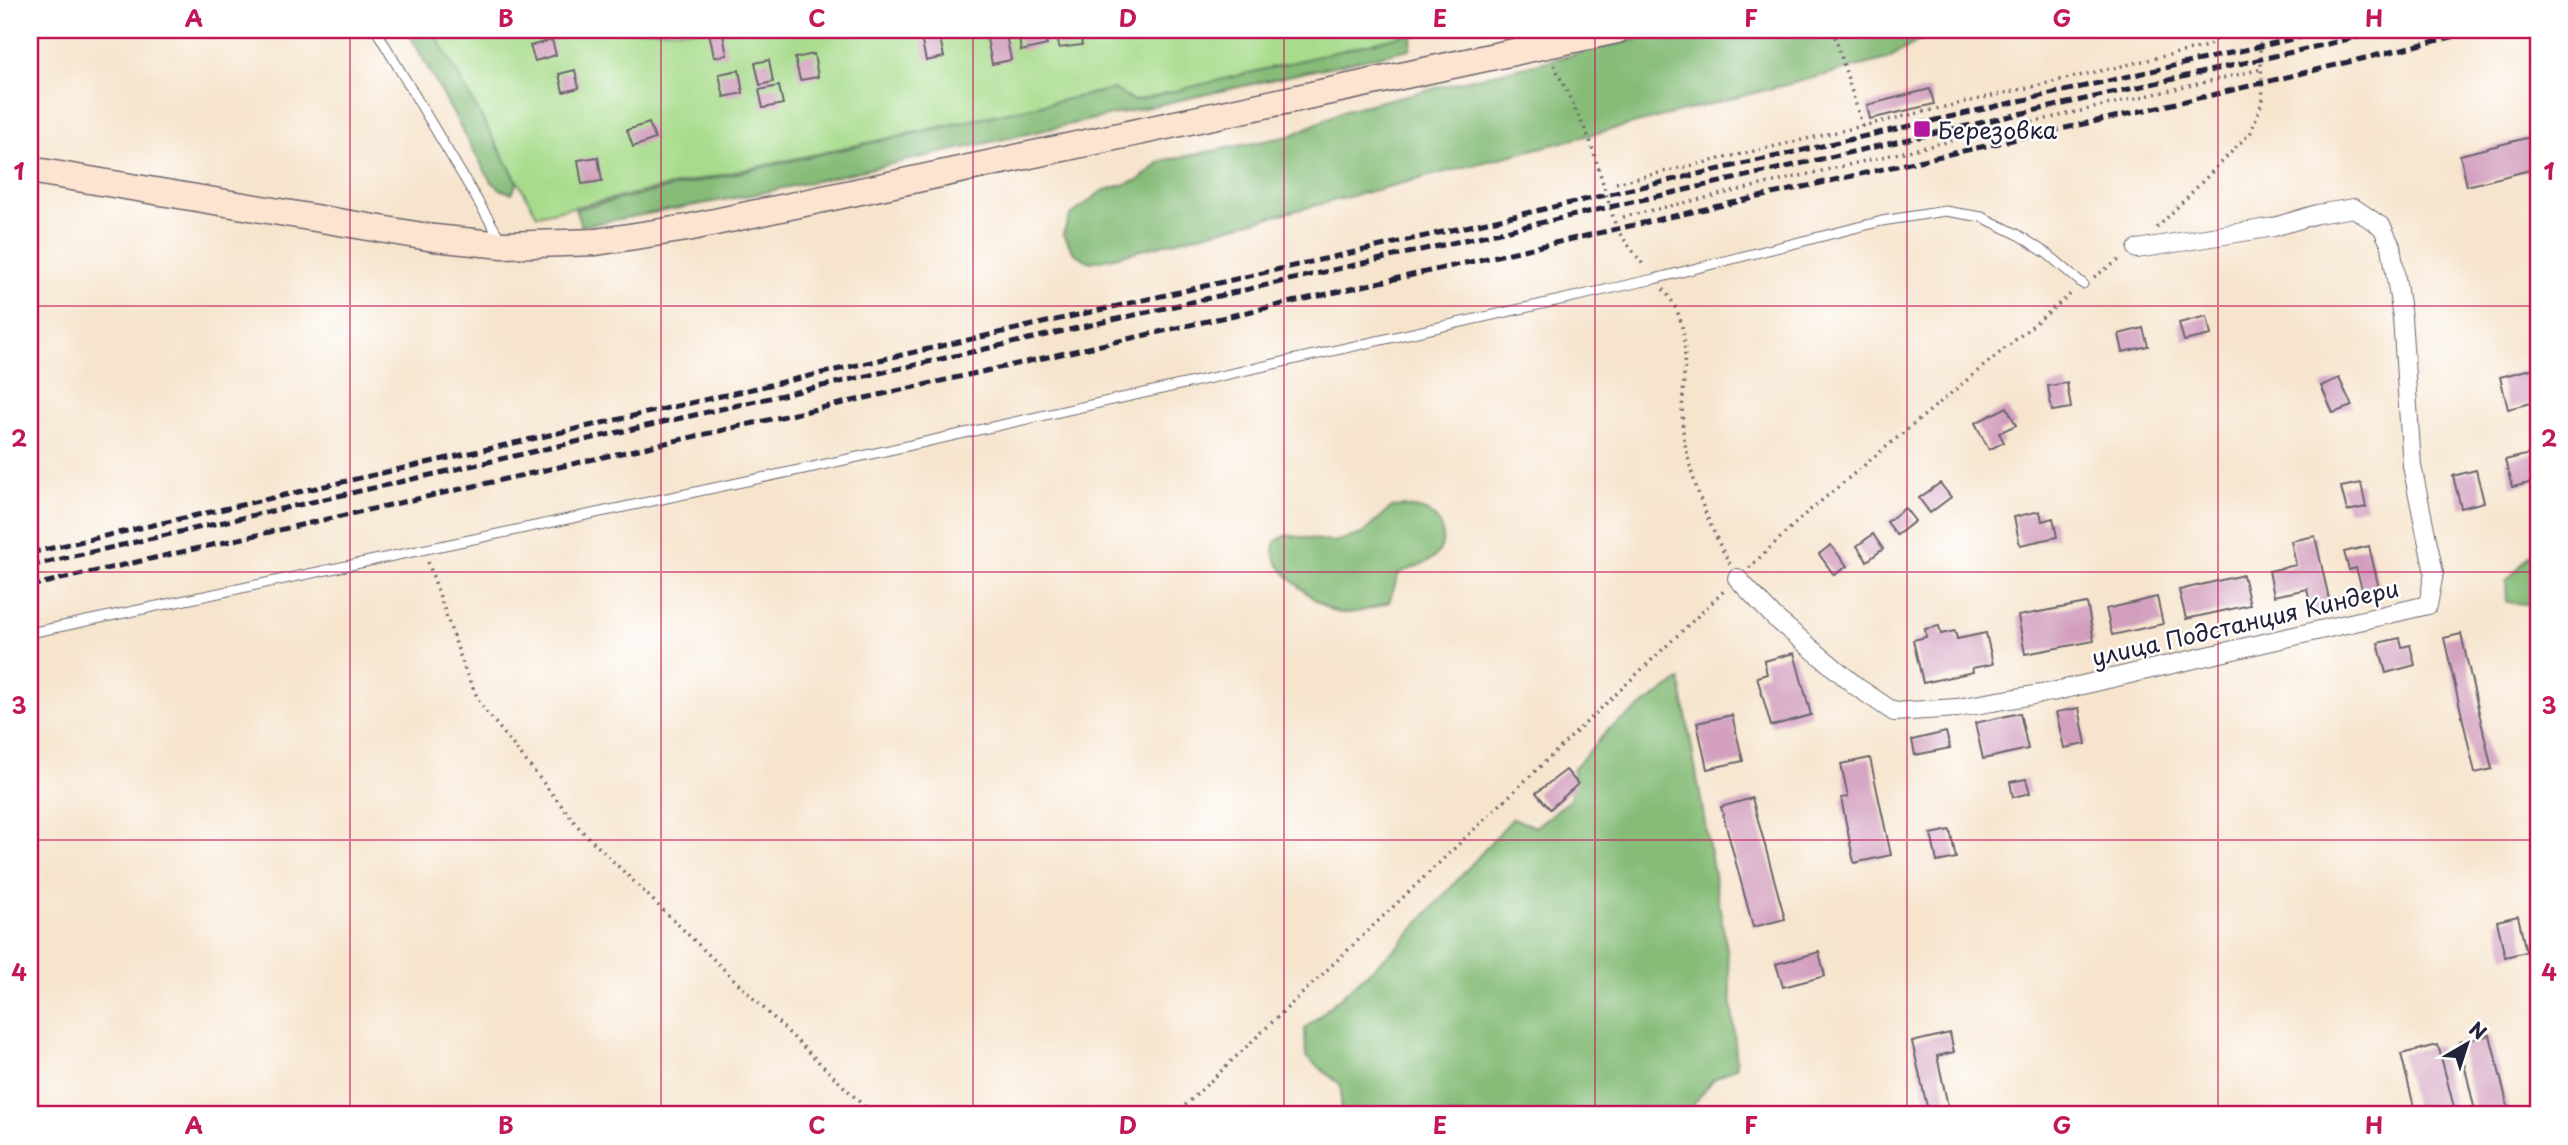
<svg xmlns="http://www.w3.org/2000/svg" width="2568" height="1145" font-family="'Playpen Sans',sans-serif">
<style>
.green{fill:#a8dc8c;stroke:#657f64;stroke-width:2}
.forest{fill:#86bc78;stroke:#546f5a;stroke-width:2}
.building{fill:#d29ebd}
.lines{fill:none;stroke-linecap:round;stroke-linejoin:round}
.lane-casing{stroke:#6c666e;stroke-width:11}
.street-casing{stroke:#6c666e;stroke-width:20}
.secondary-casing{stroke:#6c666e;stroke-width:29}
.path{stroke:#6c666e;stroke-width:3.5;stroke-dasharray:2 5;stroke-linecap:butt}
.lane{stroke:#fff;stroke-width:9}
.street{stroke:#fff;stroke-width:18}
.secondary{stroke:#fde4d1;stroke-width:26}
.rail{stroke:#22223b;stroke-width:5;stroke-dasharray:10 5;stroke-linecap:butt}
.grid{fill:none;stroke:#c2185b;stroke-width:2;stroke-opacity:0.55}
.poi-dot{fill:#b5179e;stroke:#fff;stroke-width:2.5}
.labels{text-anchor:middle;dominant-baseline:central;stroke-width:5;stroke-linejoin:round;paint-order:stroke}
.poi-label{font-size:23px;fill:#22223b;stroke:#fff;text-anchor:start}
.street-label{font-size:23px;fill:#22223b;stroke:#fff}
.neatline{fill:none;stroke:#c2185b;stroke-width:2.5}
.grid-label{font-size:23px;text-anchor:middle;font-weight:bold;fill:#c2185b}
</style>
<rect width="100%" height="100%" fill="#fff"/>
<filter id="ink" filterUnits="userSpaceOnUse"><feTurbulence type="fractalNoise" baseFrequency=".0143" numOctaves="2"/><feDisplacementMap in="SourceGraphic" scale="14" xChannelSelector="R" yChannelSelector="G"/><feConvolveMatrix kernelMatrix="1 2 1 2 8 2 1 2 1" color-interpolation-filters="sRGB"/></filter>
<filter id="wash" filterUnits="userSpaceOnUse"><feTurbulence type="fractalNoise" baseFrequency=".00686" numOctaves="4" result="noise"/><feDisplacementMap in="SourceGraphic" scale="28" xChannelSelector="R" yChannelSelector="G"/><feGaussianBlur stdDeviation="1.57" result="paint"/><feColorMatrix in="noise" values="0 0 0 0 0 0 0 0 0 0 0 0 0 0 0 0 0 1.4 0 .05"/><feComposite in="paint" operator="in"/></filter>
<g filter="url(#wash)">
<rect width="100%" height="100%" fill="#f6e4cc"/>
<!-- green -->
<path class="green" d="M432,30H1426L1134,101L1113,89L537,215Z"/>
<!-- forest -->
<g class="forest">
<path d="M407,30H433L513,174L517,183L512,193L502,190L490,180Z"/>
<path d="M1675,30H1938L1887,59L1110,258L1090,262L1074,253L1063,234L1070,216L1102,191L1139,180L1161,161L1290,136L1345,110Z"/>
<path d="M1413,33L1410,49L756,194L581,226L575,209L1113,89L1134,101Z"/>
<path d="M1403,506C1410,508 1419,508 1425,511C1446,519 1449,549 1430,560C1421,566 1409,569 1399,573L1389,602C1376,608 1355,614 1341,613C1326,612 1284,576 1277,562C1273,555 1274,549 1276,541L1287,535L1334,542L1362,534L1392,507Z"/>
<path d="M2538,550V599L2526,604L2507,602L2506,581L2531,554Z"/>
<path d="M1680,680L1727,950L1737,1066L1713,1080L1685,1115H1341V1085L1306,1057L1305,1029L1400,944L1513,818L1535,827L1570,800L1574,768L1609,729Z"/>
</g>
<g id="blocks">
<!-- building -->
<g class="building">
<path d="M722,30L727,55L714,57L709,32Z"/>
<path d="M1030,30H1043L1047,45L1021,51L1018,32Z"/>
<path d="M1057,30H1080L1082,45L1059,48Z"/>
<path d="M1203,30H1221L1222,36L1204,38Z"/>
<path d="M939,33L944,57L926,61L921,37Z"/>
<path d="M1006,35L1011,60L992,64L987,39Z"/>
<path d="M552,40L556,55L535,61L530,46Z"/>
<path d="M814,54L818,77L800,80L795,58Z"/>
<path d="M769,60L773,82L760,85L755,63Z"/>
<path d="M575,70L579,88L563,92L559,74Z"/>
<path d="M739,70L743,93L724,97L719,74Z"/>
<path d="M779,86L783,104L763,108L759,90Z"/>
<path d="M1930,89L1934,104L1870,119L1867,105Z"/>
<path d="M649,123L655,139L633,147L627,130Z"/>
<path d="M2538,135V168L2467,186L2460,155Z"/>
<path d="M598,157L602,181L582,184L578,160Z"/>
<path d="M2207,316L2211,335L2184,341L2179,323Z"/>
<path d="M2143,328L2148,346L2123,352L2119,334Z"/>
<path d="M2538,367V401L2508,409L2500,377Z"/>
<path d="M2339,378L2352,406L2333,413L2321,386Z"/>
<path d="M2067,383L2071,408L2052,411L2048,386Z"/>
<path d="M2007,407L2016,425L1999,433L2004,442L1989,450L1975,423Z"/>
<path d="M2538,452V481L2512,487L2505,460Z"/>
<path d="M2476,470L2484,502L2461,508L2453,476Z"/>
<path d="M1940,483L1951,497L1930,513L1919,498Z"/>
<path d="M2361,483L2366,507L2347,511L2341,487Z"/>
<path d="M1905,508L1915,521L1897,535L1887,522Z"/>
<path d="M2040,511L2042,521L2053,518L2057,537L2020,545L2014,517Z"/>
<path d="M1873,534L1883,549L1867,561L1857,546Z"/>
<path d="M2315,536L2331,608L2312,612L2307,589L2274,596L2269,571L2296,565L2291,541Z"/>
<path d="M1831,545L1847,566L1834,575L1819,554Z"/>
<path d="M2369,546L2379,588L2363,592L2356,568L2349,570L2344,552Z"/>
<path d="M2243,575L2250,605L2186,619L2179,590Z"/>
<path d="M2157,597L2163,624L2112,635L2106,609Z"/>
<path d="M2087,603L2094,641L2025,654L2018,616Z"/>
<path d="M1939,626L1941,634L1955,631L1957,639L1986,633L1993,664L1972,668L1973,672L1923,683L1913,640L1926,637L1925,629Z"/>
<path d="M2461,634L2492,769L2475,773L2444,638Z"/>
<path d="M2400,638L2402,647L2410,645L2415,665L2386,673L2378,643Z"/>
<path d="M1794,653L1811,715L1771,726L1757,677L1767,674L1764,661Z"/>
<path d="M2079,708L2086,744L2064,748L2056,712Z"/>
<path d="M2020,713L2028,749L1983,759L1975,723Z"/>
<path d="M1732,715L1743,761L1707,769L1697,723Z"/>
<path d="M1946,732L1950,748L1915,755L1912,740Z"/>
<path d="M1870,758L1891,855L1854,863L1841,798L1848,797L1841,764Z"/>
<path d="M1566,770L1578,784L1550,809L1536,793Z"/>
<path d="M2026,779L2030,793L2013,797L2010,782Z"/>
<path d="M1752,798L1785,919L1753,927L1721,807Z"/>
<path d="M1950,830L1956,858L1937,862L1931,834Z"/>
<path d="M2518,916L2526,952L2505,957L2497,921Z"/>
<path d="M1819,952L1825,976L1783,987L1776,964Z"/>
<path d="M1950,1033L1954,1052L1937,1056L1950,1115H1929L1912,1042Z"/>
<path d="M2490,1035L2510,1115H2476L2459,1042Z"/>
<path d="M2438,1045L2456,1115H2416L2401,1054Z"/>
</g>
</g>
</g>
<g filter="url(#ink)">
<use href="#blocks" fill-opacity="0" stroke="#6c666e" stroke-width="2"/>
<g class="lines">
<!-- lane casing -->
<g class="lane-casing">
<g id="lane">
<path d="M376,30L501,240"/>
<path d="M30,633L813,467L1654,279L1882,221L1945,211L1982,217L2017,234L2049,255L2083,284"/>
</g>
</g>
<!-- street casing -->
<g class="street-casing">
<path id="street" d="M1737,578L1774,617L1857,687L1894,712L1957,708L2052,692L2428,605L2434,573L2412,466L2402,317L2391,246L2382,227L2354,208L2317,214L2274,227L2137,249"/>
</g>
<!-- secondary casing -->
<g class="secondary-casing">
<path id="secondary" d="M30,170L434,238L503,245L596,242L687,228L1617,30"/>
</g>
<!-- path -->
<g class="path">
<path d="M1833,30L1863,128"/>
<path d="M1554,65L1590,140L1617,230L1645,267"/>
<path d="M1616,183L2208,46L2227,30"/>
<path d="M1623,217L2262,69"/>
<path d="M2157,228L2251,132L2263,99L2259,30"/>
<path d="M2094,277L2122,258"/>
<path d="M1663,289C1701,332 1676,387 1684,438C1691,480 1709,527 1730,564"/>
<path d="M428,562L466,673L481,705L581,830L873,1115"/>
<path d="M1749,568L1803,516L2073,292"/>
<path d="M1175,1115L1725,590"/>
</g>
<!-- lane -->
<use href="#lane" class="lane"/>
<!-- street -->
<use href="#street" class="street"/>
<!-- secondary -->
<use href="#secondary" class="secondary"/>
<!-- rail -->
<g class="rail">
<path d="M30,553L2332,30"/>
<path d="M30,566L2389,30"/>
<path d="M30,586L2212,95L2481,30"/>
</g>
</g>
</g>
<!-- grid -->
<path class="grid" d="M350,30V1115M661,30V1115M973,30V1115M1284,30V1115M1595,30V1115M1907,30V1115M2218,30V1115M30,306H2538M30,572H2538M30,840H2538"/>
<!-- markers -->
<rect class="poi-dot" x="1913" y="120" width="18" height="18" rx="3.5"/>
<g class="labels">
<!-- poi labels -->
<g class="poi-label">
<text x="1938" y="129">Березовка</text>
</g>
<!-- street labels -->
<g class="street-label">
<text transform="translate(2245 622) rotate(-13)">улица Подстанция Киндери</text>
</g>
</g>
<!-- margin -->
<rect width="2568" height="1145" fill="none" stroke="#fff" stroke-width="77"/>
<!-- north arrow -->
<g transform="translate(2467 1044) rotate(39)" stroke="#ffffff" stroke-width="5" paint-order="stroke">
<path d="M0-5L12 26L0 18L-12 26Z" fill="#22223b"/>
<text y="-10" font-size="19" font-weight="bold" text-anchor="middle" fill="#22223b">N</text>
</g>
<rect x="38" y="38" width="2492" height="1068" class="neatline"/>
<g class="grid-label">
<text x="194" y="27">A</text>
<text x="506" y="27">B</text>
<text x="817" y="27">C</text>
<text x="1128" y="27">D</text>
<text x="1440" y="27">E</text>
<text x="1751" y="27">F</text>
<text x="2062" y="27">G</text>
<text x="2374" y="27">H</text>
<text x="19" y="180">1</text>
<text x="2549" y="180">1</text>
<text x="19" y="447">2</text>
<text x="2549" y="447">2</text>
<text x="19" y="714">3</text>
<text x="2549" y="714">3</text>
<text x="19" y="981">4</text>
<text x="2549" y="981">4</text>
<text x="194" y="1134">A</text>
<text x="506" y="1134">B</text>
<text x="817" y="1134">C</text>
<text x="1128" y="1134">D</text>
<text x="1440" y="1134">E</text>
<text x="1751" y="1134">F</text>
<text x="2062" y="1134">G</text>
<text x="2374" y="1134">H</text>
</g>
</svg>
